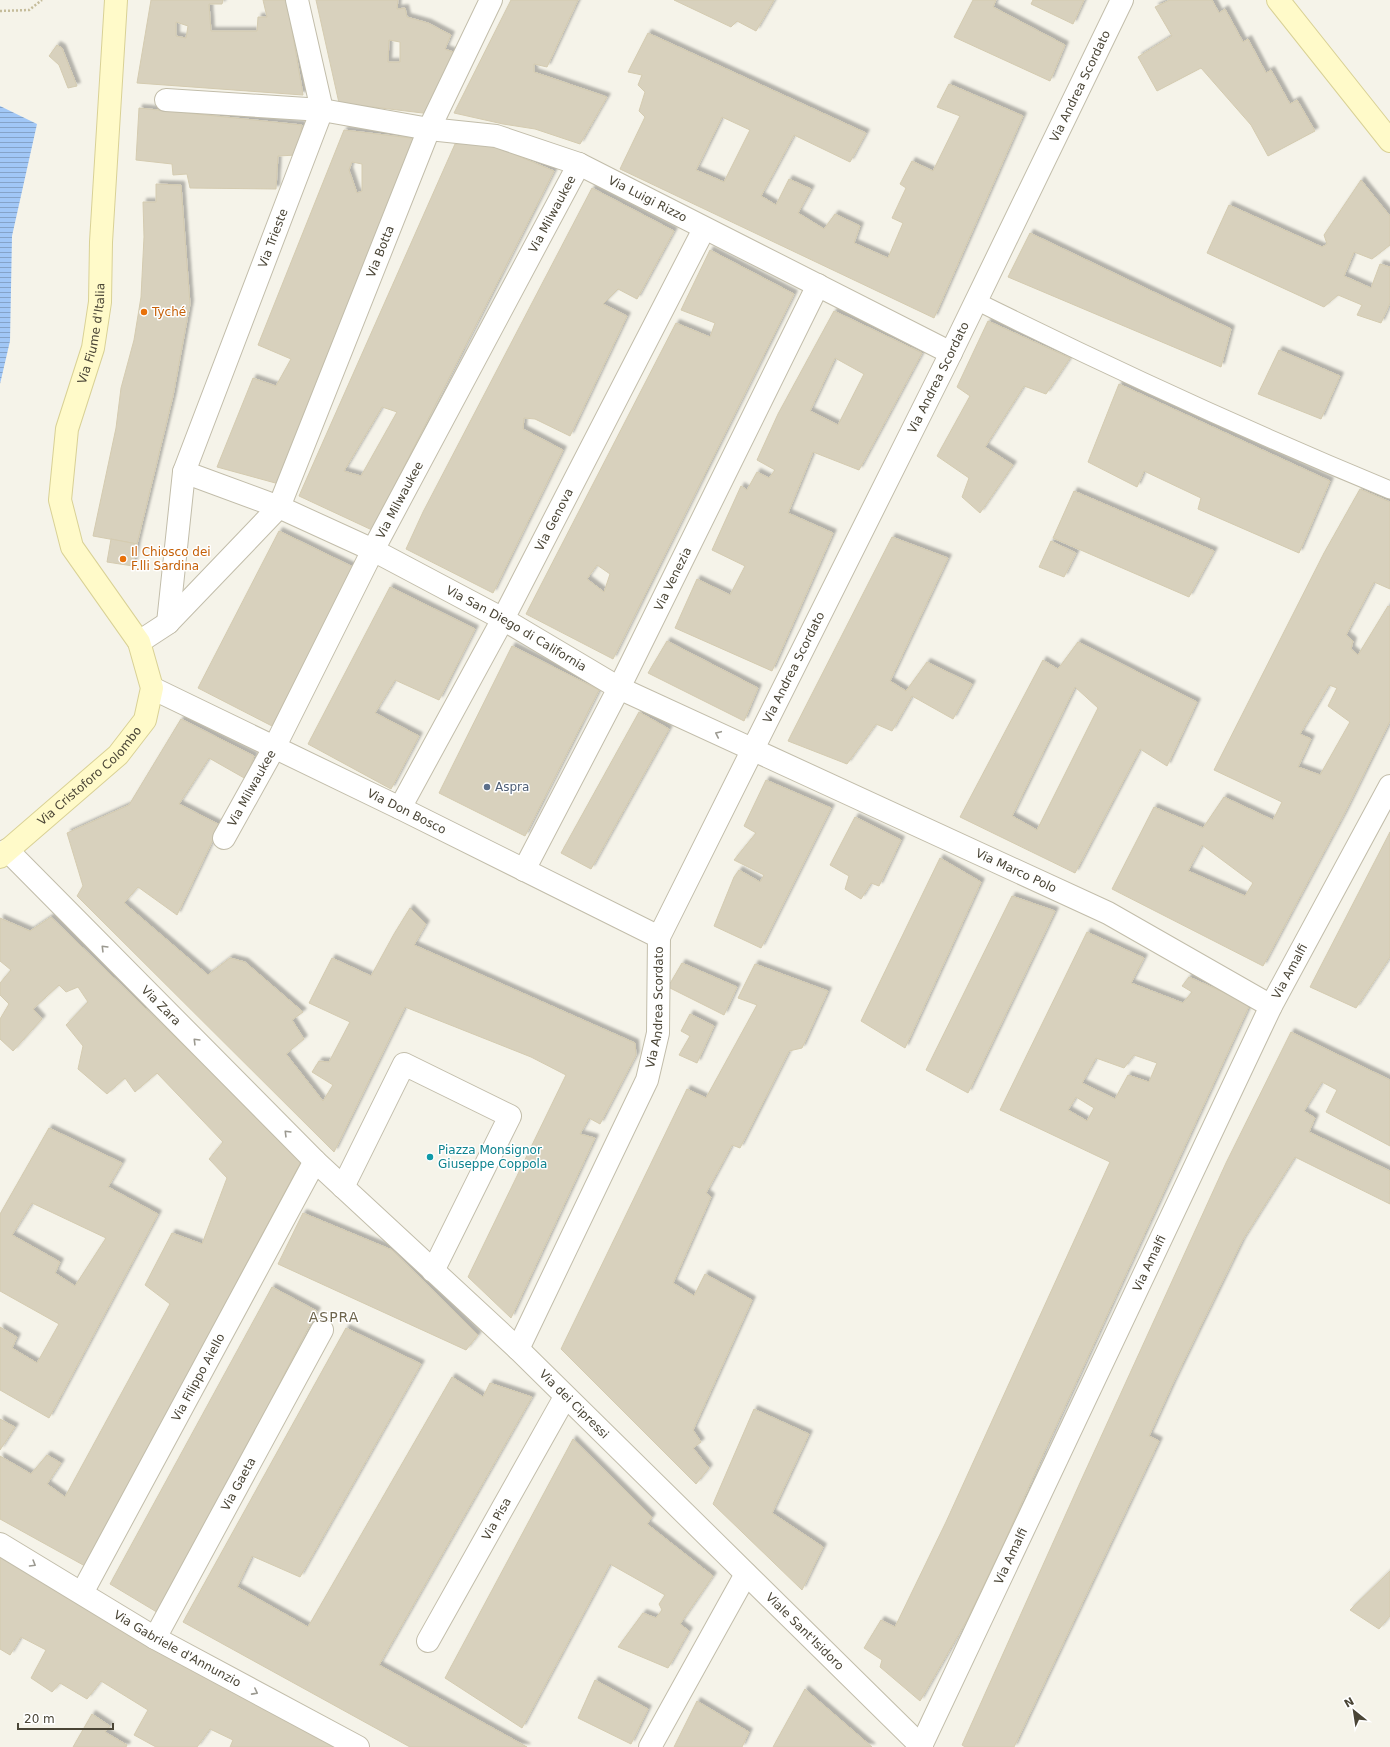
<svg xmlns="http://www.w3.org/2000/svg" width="1390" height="1747" font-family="'DejaVu Sans',sans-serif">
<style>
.water{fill:url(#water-rules)}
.building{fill:#d8d1bd;stroke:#d4cbb0;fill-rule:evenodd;filter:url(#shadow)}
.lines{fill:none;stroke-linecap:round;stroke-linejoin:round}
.lane-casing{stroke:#c2bdaa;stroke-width:19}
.street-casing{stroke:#c2bdaa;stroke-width:24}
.secondary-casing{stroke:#d9d195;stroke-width:24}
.path{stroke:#c5bc9a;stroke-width:2.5;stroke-dasharray:2 2;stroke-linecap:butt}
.lane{stroke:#fff;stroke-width:17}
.street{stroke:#fff;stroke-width:22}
.secondary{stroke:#fffac9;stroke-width:22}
.oneway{stroke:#9b9990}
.food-dot{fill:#e8710a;stroke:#fff;stroke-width:1.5}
.service-dot{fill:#5c6f8a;stroke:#fff;stroke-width:1.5}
.culture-dot{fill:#0f9aa8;stroke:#fff;stroke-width:1.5}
.labels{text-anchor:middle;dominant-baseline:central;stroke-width:3;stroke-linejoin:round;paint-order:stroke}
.street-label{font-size:12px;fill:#4a4536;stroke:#fff}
.food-label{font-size:12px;fill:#c56008;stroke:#fff;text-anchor:start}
.service-label{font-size:12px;fill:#4e5e75;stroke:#fff;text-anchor:start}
.culture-label{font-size:12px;fill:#0d838f;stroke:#fff;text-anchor:start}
.quarter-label{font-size:14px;letter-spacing:1px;fill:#6e654d;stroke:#fff}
</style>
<defs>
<pattern id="water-rules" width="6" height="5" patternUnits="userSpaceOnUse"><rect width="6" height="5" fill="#a1c7f6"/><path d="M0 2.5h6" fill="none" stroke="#85a3c8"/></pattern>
<filter id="shadow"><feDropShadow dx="3.5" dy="-3.5" stdDeviation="1" flood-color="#0004"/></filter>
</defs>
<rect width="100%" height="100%" fill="#f5f3e9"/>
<!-- water -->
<path class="water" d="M0,106L37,124L12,236L10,341L0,384Z"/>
<!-- building -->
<g class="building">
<path d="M151,0H223L222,4H209L211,31H257L258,17H267L263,0H287L303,95L137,83ZM176,22L188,26L186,38L176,36Z"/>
<path d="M316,0H398L397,9L405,8L407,17L428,23L451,35L445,49L456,53L431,114L339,103ZM389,40L400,42V62H388Z"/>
<path d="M511,0H578L547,67L534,64V72L607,97L580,144L535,129L503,124L454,113Z"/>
<path d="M674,0H774L756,31L737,21L731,27Z"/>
<path d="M973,0H996L993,7L1065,45L1050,81L954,37Z"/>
<path d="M1033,0H1084L1073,24L1031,4Z"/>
<path d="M1170,0H1212L1219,13L1225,9L1243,42L1248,39L1266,73L1271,70L1290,104L1297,100L1315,131L1268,156L1251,125L1201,68L1157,91L1138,57L1172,36L1155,7Z"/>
<path d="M648,33L866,133L850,162L794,135L761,196L776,205L789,179L811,189L798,213L824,229L835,214L860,226L854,243L888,258L903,223L892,218L906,188L900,184L912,161L933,171L960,116L937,107L949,84L1023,116L934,318L620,169L645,117L639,111L645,92L638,85L642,75L628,72ZM722,117L750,130L724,182L696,170Z"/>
<path d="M57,45L62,48L77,86L68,88L59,65L49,56Z"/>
<path d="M139,108L302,125L297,155L278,156L276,189L190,188L187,174L173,175L172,164L136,160Z"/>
<path d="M344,130L419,139L279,484L217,467L253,378L276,386L291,359L258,345ZM352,162L362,164V191L357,193L349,170Z"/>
<path d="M485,142L554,171L372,530L299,496L455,144ZM382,407L397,412L361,476L344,471Z"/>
<path d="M1361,180L1390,216V245L1372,259L1354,252L1344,276L1371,288L1380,264L1390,267V303L1381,323L1357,315L1362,305L1338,295L1324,307L1207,253L1229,205L1322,247L1327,244L1324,235Z"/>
<path d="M156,184L181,185L190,304L173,396L137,544L93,536L116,428L121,388L134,340L141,297L144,237L143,202H156Z"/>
<path d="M592,188L674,231L637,299L618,289L603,304L627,316L570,436L535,419L524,418L523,429L563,450L493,593L406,549L423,512Z"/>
<path d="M1030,233L1231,329L1221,367L1008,277Z"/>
<path d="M710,250L794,294L613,659L526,614L676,323L710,337L715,323L681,310ZM597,565L610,574L604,592L587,579Z"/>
<path d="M834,311L922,353L859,470L813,452L788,513L833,533L772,671L675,628L697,579L730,595L745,566L712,550L741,486L747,490L757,472L769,478L775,470L757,460L778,414ZM835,358L864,374L838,425L810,411Z"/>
<path d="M988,321L1070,358L1046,394L1024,386L985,447L1013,465L980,513L962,497L969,478L937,456L970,396L957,387Z"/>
<path d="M1279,350L1340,376L1321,419L1258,394Z"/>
<path d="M1119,384L1330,481L1299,553L1198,509L1201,498L1144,471L1137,487L1088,462Z"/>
<path d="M1360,489L1390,502V589L1374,582L1346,635L1353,641L1351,649L1358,655L1388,606L1390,607V721L1344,814L1263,966L1112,889L1154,807L1203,828L1224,797L1273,820L1282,802L1214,770L1324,553ZM1329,685L1337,688L1328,706L1350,722L1320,775L1298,767L1311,739L1300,734ZM1202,845L1253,883L1245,896L1188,871Z"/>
<path d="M1074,491L1214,551L1189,597L1053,538Z"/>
<path d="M279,531L353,567L272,726L198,688Z"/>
<path d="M892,537L948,558L890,681L906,691L927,662L972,684L953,719L912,696L892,731L876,724L847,764L788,741Z"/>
<path d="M111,539L137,544L133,566L107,562Z"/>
<path d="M1051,541L1076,553L1064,577L1039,567Z"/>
<path d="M390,587L475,629L439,700L395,680L375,713L419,736L391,789L308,744Z"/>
<path d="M667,641L758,688L744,721L648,673Z"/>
<path d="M1078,642L1197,702L1167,766L1140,749L1075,873L960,817L1043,660L1058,669ZM1075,687L1098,708L1037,830L1012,816Z"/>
<path d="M512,646L599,690L525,836L439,793Z"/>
<path d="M639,712L669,729L591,869L561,853Z"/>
<path d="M181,719L254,756L246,779L209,758L179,804L220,825L177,915L138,887L124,903L208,975L230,958L245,962L303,1012L292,1020L304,1039L286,1054L323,1101L333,1085L312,1072L319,1061L329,1062L350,1022L309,1003L332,958L371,976L394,934L410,908L426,924L414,945L635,1043L636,1055L600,1124L589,1118L580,1134L595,1138L511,1318L468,1277L566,1075L531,1057L405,1007L334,1152L77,896L83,886L67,833L129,805Z"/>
<path d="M766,780L831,808L761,948L714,926L734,877L739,870L760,882L764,875L734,860L756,833L744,826Z"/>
<path d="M855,817L901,840L879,886L871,883L861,899L845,889L849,876L830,865Z"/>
<path d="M1390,832V957L1356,1008L1310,987Z"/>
<path d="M940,858L981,882L905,1048L861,1021Z"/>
<path d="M1012,896L1055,911L968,1093L926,1070Z"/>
<path d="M51,917L302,1160L85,1566L0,1519V1456L31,1474L47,1455L61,1463L47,1484L65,1497L170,1304L145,1285L172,1233L202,1244L227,1178L209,1159L223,1142L157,1073L135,1092L125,1078L107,1094L78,1069L83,1046L66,1025L88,1002L78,987L66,992L59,985L33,1009L42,1019L13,1051L0,1039V1019L9,1004L0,995V983L11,970L0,961V918L30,931Z"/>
<path d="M1087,932L1144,958L1131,983L1183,1003L1192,992L1182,986L1189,977L1250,1004L1045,1450L1004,1543L967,1620L920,1701L880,1667L882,1660L864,1648L881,1620L895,1627L946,1522L1110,1162L1000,1110ZM1134,1055L1157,1063L1149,1082L1128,1075L1115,1099L1082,1083L1096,1058L1124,1068ZM1076,1097L1094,1108L1087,1121L1068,1110Z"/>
<path d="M682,963L737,987L724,1015L668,987Z"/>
<path d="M755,964L828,991L802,1048L789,1051L740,1148L732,1145L706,1193L711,1197L673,1283L694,1296L705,1274L752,1300L693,1430L701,1442L693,1448L709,1468L696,1484L561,1349L687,1089L706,1098L757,1005L738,998Z"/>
<path d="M690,1014L714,1026L697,1063L679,1055L690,1036L681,1031Z"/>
<path d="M1291,1032L1390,1080V1146L1326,1112L1337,1090L1322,1082L1304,1111L1315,1118L1309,1132L1390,1171V1204L1295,1157L1242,1241L1173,1383L1149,1436L1159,1441L1014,1747H965L962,1745L1079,1485L1226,1163Z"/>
<path d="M49,1128L122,1163L108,1187L158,1214L49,1418L0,1390V1327L17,1337L12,1348L37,1363L59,1324L0,1291V1214ZM32,1203L106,1238L75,1286L55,1273L60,1262L12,1235Z"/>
<path d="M303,1213L392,1250L478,1335L466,1350L278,1264Z"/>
<path d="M272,1287L317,1311L160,1614L110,1584Z"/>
<path d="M346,1328L421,1364L300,1577L252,1556L237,1587L308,1627L452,1377L483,1397L490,1383L532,1397L379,1665L527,1747H410L183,1622Z"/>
<path d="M754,1409L809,1434L772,1513L823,1547L802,1590L713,1504Z"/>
<path d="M0,1419L15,1427L0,1450Z"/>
<path d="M573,1439L652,1517L647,1524L713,1576L680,1624L689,1631L668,1668L618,1647L643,1613L656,1618L662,1610L659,1604L665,1595L610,1564L522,1728L445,1678Z"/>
<path d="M0,1556L341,1747H230L233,1740L210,1729L197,1747H156L134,1735L148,1710L101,1681L87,1699L60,1683L52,1692L31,1678L46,1650L21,1637L10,1655L0,1649Z"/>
<path d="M1390,1571V1616L1379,1629L1350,1610Z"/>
<path d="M595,1680L648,1709L631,1744L578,1718Z"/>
<path d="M805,1689L872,1747H773Z"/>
<path d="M697,1701L749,1732L742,1747H674Z"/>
<path d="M92,1714L110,1726L105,1732L127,1745L126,1747H73Z"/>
</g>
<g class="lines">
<!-- lane casing -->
<g class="lane-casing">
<path id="lane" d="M976,301C1113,369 1250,432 1390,490"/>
</g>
<!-- street casing -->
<g class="street-casing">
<g id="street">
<path id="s1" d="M166,100L322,110L429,129L496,136L579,164L951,353"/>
<path id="s2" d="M184,472L279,507L373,550L503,619L619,688L1108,913L1271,1006"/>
<path id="s3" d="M168,623L184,472L322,110L297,0"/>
<path id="s4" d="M139,642L168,623L279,507L429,129L491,0"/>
<path id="s5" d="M152,688L400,808L659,937"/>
<path id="s6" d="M400,808L503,619L704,229"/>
<path id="s7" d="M224,838L274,748L373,550L579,164"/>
<path id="s8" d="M7,850L315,1161L518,1349L922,1747"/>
<path id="s9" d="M524,870L619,688L818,285"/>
<path d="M343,1187L404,1064L510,1116L433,1271"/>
<path id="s10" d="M518,1349L647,1080L658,1033L659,937L948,359L1122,0"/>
<path id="s11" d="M0,1544L155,1638L358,1747"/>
<path id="s12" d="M82,1593L315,1161"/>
<path id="s13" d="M155,1638L322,1330"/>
<path id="s14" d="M428,1641L565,1397"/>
<path id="s15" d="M921,1746L1271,1006L1390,786"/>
<path d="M650,1747L746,1574"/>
</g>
</g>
<!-- secondary casing -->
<g class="secondary-casing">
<g id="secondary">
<path d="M1278,0L1390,141"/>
<path id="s16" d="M0,857L118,755L145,720L152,688L139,642L72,547L60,500L67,429L93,348L100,302L101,242L116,0"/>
</g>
</g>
<!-- path -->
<path class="path" d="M0,11L29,10L42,0"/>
<!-- lane -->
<use href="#lane" class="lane"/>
<!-- street -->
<use href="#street" class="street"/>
<!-- secondary -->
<use href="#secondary" class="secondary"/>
</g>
<!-- one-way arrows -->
<defs><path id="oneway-chevron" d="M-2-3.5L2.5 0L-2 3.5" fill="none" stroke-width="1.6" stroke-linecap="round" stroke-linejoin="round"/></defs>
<g class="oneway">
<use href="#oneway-chevron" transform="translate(718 734) rotate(-155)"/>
<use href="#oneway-chevron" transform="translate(104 948) rotate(-135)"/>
<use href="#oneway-chevron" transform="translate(196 1041) rotate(-135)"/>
<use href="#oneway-chevron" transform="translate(287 1133) rotate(-135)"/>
<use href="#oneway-chevron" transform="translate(33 1564) rotate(31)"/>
<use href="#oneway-chevron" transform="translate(255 1692) rotate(28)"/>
</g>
<!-- markers -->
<g class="food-dot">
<circle cx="144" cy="312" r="4"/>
<circle cx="123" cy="559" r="4"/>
</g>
<circle class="service-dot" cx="487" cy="787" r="4"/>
<circle class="culture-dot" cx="430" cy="1157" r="4"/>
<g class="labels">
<!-- street labels -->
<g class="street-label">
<text stroke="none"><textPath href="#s10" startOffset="1392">Via Andrea Scordato</textPath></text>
<text stroke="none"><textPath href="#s1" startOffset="497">Via Luigi Rizzo</textPath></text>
<text stroke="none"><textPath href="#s7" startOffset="705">Via Milwaukee</textPath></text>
<text stroke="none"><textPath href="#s3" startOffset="402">Via Trieste</textPath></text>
<text stroke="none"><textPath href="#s4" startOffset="470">Via Botta</textPath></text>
<text stroke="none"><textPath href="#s16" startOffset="616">Via Fiume d'Italia</textPath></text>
<text stroke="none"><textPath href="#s10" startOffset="1068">Via Andrea Scordato</textPath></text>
<text stroke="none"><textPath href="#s7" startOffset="381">Via Milwaukee</textPath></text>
<text stroke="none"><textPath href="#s6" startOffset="327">Via Genova</textPath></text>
<text stroke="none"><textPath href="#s9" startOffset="327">Via Venezia</textPath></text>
<text stroke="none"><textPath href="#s2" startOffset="368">Via San Diego di California</textPath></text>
<text stroke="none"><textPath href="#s10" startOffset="744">Via Andrea Scordato</textPath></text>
<text stroke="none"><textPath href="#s16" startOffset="121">Via Cristoforo Colombo</textPath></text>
<text stroke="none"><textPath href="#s7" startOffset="57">Via Milwaukee</textPath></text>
<text stroke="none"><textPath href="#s5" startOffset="283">Via Don Bosco</textPath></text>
<text stroke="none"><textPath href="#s2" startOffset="924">Via Marco Polo</textPath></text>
<text stroke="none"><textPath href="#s15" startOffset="858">Via Amalfi</textPath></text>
<text stroke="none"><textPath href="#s8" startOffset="219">Via Zara</textPath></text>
<text stroke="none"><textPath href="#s10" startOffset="372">Via Andrea Scordato</textPath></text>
<text stroke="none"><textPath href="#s15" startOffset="534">Via Amalfi</textPath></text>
<text stroke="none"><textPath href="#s12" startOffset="245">Via Filippo Aiello</textPath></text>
<text stroke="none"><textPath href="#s8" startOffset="793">Via dei Cipressi</textPath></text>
<text stroke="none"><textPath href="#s13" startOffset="175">Via Gaeta</textPath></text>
<text stroke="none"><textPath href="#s14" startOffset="140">Via Pisa</textPath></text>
<text stroke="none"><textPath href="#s15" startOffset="210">Via Amalfi</textPath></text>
<text stroke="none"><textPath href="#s8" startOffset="1117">Viale Sant'Isidoro</textPath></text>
<text stroke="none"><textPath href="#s11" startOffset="206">Via Gabriele d'Annunzio</textPath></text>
</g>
<!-- food labels -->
<g class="food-label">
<text x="152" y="312">Tyché</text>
<text x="131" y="552">Il Chiosco dei<tspan x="131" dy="14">F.lli Sardina</tspan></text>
</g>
<!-- service labels -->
<g class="service-label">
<text x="495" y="787">Aspra</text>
</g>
<!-- culture labels -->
<g class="culture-label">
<text x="438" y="1150">Piazza Monsignor<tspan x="438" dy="14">Giuseppe Coppola</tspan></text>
</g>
<!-- quarter labels -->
<g class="quarter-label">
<text x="334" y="1317">ASPRA</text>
</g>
</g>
<!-- north arrow -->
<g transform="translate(1354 1711) rotate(330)" stroke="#ffffff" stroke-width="3" paint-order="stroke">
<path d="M0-3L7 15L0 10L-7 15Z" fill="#4a4536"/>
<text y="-6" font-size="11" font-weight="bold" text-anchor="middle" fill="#4a4536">N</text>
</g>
<!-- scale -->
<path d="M18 1723v6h95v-6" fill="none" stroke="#4a4536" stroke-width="2"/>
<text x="24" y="1723" font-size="12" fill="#4a4536" stroke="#ffffff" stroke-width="3" paint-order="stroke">20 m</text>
</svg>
